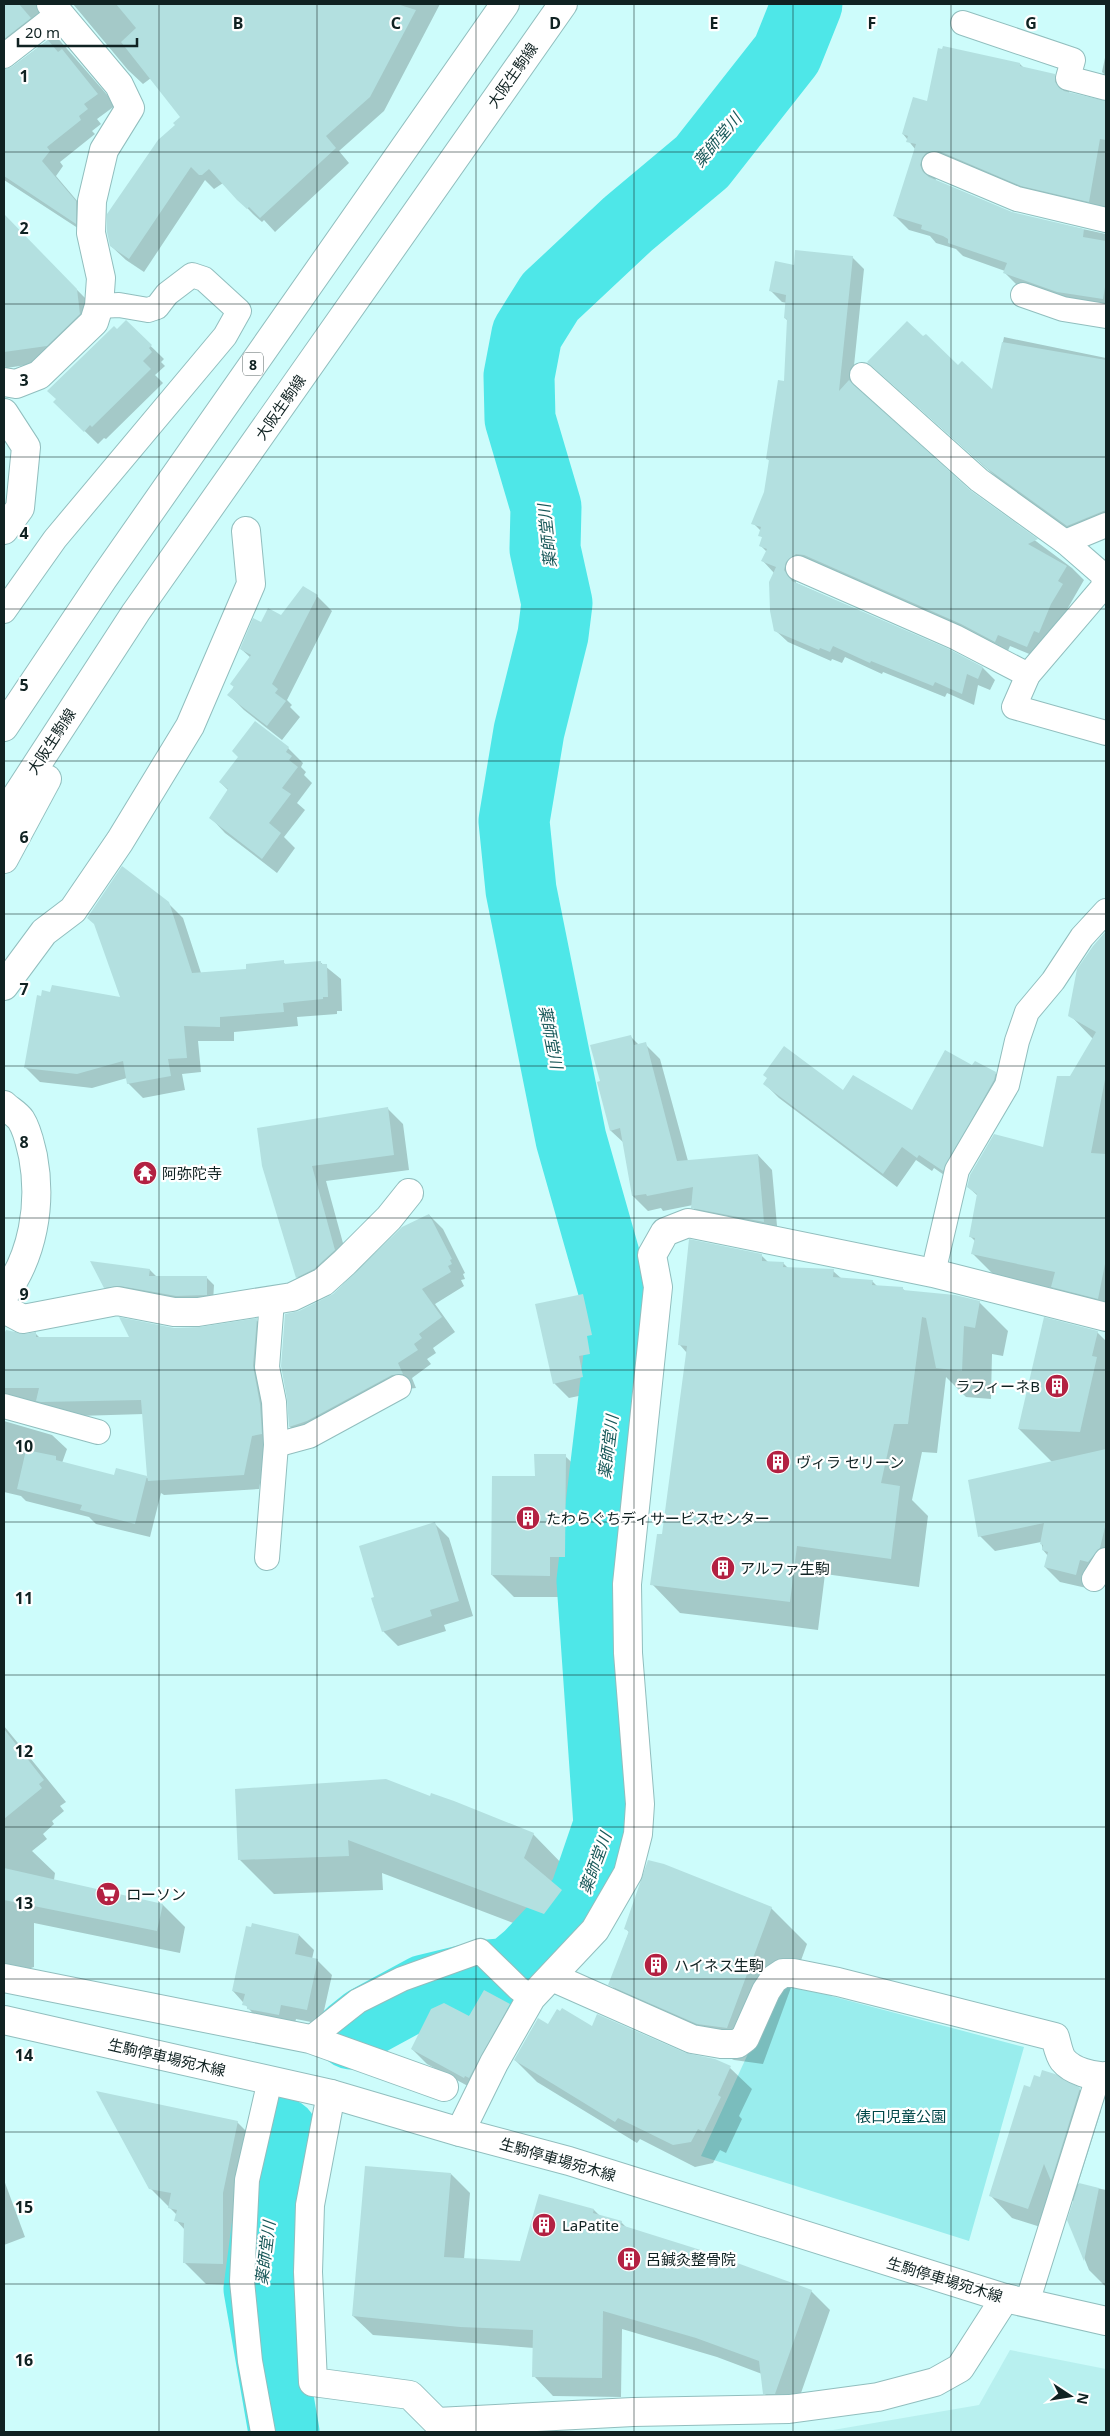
<svg xmlns="http://www.w3.org/2000/svg" width="1110" height="2436" font-family="'Noto Sans','Noto Sans JP',sans-serif">
<style>
.built{fill:#b8f0ef}
.green{fill:#99eded}
.shadow{fill:#0003}
.lines{fill:none;stroke-linecap:round;stroke-linejoin:round}
.river{stroke:#4ee7e8;stroke-width:71}
.building{fill:#b3e0e0}
.lane-casing{stroke:#91bebe;stroke-width:26}
.street-casing{stroke:#91bebe;stroke-width:30}
.secondary-casing{stroke:#91bebe;stroke-width:30}
.primary-casing{stroke:#91bebe;stroke-width:30}
.lane{stroke:#fff;stroke-width:24}
.street{stroke:#fff;stroke-width:28}
.secondary{stroke:#fff;stroke-width:28}
.primary{stroke:#fff;stroke-width:28}
.grid{fill:none;stroke:#102222;stroke-width:1;stroke-opacity:0.55}
.labels{text-anchor:middle;dominant-baseline:central;stroke-width:4.5;stroke-linejoin:round;paint-order:stroke}
.shield{fill:#fff;stroke:#586464;stroke-width:1}
.shield-label{font-size:14px;font-weight:bold;fill:#102222}
.street-label{font-size:15px;fill:#102222;stroke:#fff}
.poi-label{font-size:15px;fill:#102222;stroke:#fff;text-anchor:start}
.park-label{font-size:15px;fill:#004748;stroke:#fff}
.water-label{font-size:16px;font-style:italic;fill:#1a595a;stroke:#fff}
.grid-label{font-size:16px;text-anchor:middle;font-weight:bold;fill:#102222;stroke:#fff;stroke-width:4.5;stroke-linejoin:round;paint-order:stroke}
</style>
<rect width="100%" height="100%" fill="#cdfcfb"/>
<!-- built -->
<path class="built" d="M1010,2350L1106,2369V2432H787L833,2430L979,2405Z"/>
<!-- green -->
<path class="green" d="M780,1984L831,1988V1996L1024,2047L969,2241L701,2156Z"/>
<!-- shadow -->
<g class="shadow">
<path d="M4,4H61L9,60L4,73L55,35L116,105L97,119L101,124L92,131L95,134L60,162L63,166L56,176L90,216V236L4,180Z"/>
<path d="M73,4H440L384,111L339,151L349,163L275,232L264,220L262,222L253,214L223,183L214,189L205,180L144,272L126,260L111,246L181,117L151,78L143,84L128,70Z"/>
<path d="M1106,53V76L1102,72Z"/>
<path d="M1020,64L1025,69L1054,75L1069,89V94L1106,102V216L935,174L936,181L1013,214L1106,234V313L1019,287L1005,273V271L963,256L956,249L936,243L930,236L909,230L895,216L915,149L903,134L928,102Z"/>
<path d="M4,216L91,304L61,360L6,368L4,365Z"/>
<path d="M852,257L864,269L852,385L969,491L1072,568L1084,580L1039,658L1010,646L1007,653L797,574L796,583L949,651L983,668L995,680L990,690L978,685L974,705L947,693L945,697L883,672L882,674L845,657L842,663L832,659L831,661L788,642L775,630L774,573L763,561L767,552L760,545L763,538L760,535L761,531L753,523L765,493L770,462L768,459L785,382L788,321L785,318L787,303L782,302L770,290L795,266Z"/>
<path d="M126,322L164,359L161,362L165,366L155,375L163,383L106,439L104,438L98,444L55,402Z"/>
<path d="M1004,337L1106,358V531L1083,541L1004,484L868,362L958,367L993,391Z"/>
<path d="M317,596L332,611L287,700L292,705L290,707L300,717L282,740L244,710L229,695L251,658L241,649L262,624L282,617Z"/>
<path d="M255,723L288,748L303,763L301,767L306,772L304,775L312,783L297,803L305,810L284,837L295,848L277,873L225,833L211,818L229,791L220,782L240,757Z"/>
<path d="M168,903L183,918L201,973L248,970L283,962L286,965L320,962L341,979L342,1011H337V1014L297,1017L298,1026L234,1032V1041H198L201,1072L182,1074L185,1090L143,1098L128,1083L127,1078L92,1088L40,1082L25,1067L122,998Z"/>
<path d="M1106,958V1317L1075,1309L1055,1289L995,1276L973,1254L975,1241L970,1236L978,1196L968,1187L1044,1148L1071,1077L1093,1039L1070,1015L1101,963Z"/>
<path d="M631,1037L639,1045L645,1044L660,1059L688,1161L758,1155L772,1170L778,1237L708,1222L693,1207V1205L663,1211L661,1208L648,1211L633,1196L624,1143L611,1131L602,1082Z"/>
<path d="M973,1066L995,1073L1009,1087L957,1184L934,1168L932,1171L916,1160L897,1187L779,1098L765,1084L843,1091L912,1112Z"/>
<path d="M388,1109L403,1124L409,1170L326,1181L349,1265L312,1292L297,1277L263,1166Z"/>
<path d="M429,1215L443,1229L465,1273L463,1274L465,1279L461,1280L464,1286L435,1304L455,1332L433,1348L436,1353L427,1359L431,1364L412,1378L416,1388L407,1389L304,1441L290,1427L289,1399L299,1312L334,1295Z"/>
<path d="M761,1255L768,1262L783,1263L788,1268L833,1271L842,1279L872,1281L877,1286L902,1288L906,1292L979,1302L1008,1331L1003,1356L992,1354L991,1399L966,1397L946,1377L937,1453L922,1452L912,1500L928,1516L919,1587L825,1574L818,1630L680,1613L652,1584L663,1536L687,1353L680,1345Z"/>
<path d="M150,1270L157,1277L207,1278L214,1285L213,1302L112,1294L105,1287Z"/>
<path d="M583,1295L598,1310L606,1350L601,1351L604,1369L593,1371L598,1392L569,1398L554,1383Z"/>
<path d="M256,1320L271,1334L266,1450L259,1489L164,1495L161,1493L150,1537L96,1524L89,1517L26,1501L21,1496L4,1492V1421L52,1435L67,1449L62,1463L115,1476L117,1470L149,1478L144,1414L78,1416L4,1399V1335L36,1334L41,1339L131,1338L174,1329H200Z"/>
<path d="M1097,1332L1106,1341V1572L1091,1589L1060,1582L1045,1567L1048,1556L1043,1550L1041,1542L995,1551L980,1536L1053,1463L1019,1429Z"/>
<path d="M565,1456L587,1477V1578H571V1597H514L492,1575L536,1477Z"/>
<path d="M434,1523L449,1538L473,1616L444,1625L446,1631L398,1646L383,1631Z"/>
<path d="M4,1726L66,1802L60,1806L64,1811L52,1821L54,1824L43,1834L47,1839L32,1851L55,1873L54,1880L163,1905L185,1927L180,1953L34,1923V1967L4,1977Z"/>
<path d="M236,1790L533,1834L567,1869L560,1890L596,1926L579,1948L382,1873L383,1890L274,1894L240,1860Z"/>
<path d="M771,1908L807,1944L763,2064L734,2060L646,2021L610,1984L629,1932L626,1929Z"/>
<path d="M299,1935L314,1950L312,1959L317,1960L332,1975L321,2024L296,2019L293,2030L259,2020L233,1991Z"/>
<path d="M509,2005L524,2020L479,2092L427,2064L412,2049L469,2018Z"/>
<path d="M549,2026L593,2028L685,2054L715,2060L730,2068L752,2089L739,2116L742,2119L726,2153L720,2150L713,2163L695,2167L640,2139L637,2143L537,2082L515,2060Z"/>
<path d="M1031,2088L1079,2089L1101,2111L1078,2184L1106,2190V2287L1089,2270L1069,2220L1074,2202L1064,2192L1050,2230L1012,2218L991,2196Z"/>
<path d="M237,2122L259,2144L244,2285L206,2284L184,2262L185,2230L176,2220L177,2215L150,2188Z"/>
<path d="M451,2174L470,2193L464,2259L521,2262L540,2195L594,2210L600,2216L621,2222L628,2229L811,2291L830,2310L794,2413H784L764,2393L762,2374L717,2357L622,2329L621,2397L553,2396L534,2376V2348L373,2335L353,2316Z"/>
<path d="M4,2180L25,2237L4,2245Z"/>
</g>
<g class="lines">
<!-- river -->
<g class="river">
<path d="M351,2034L366,2022L425,1990L487,1975L510,1973L529,1957L584,1898L609,1825L592,1581L623,1322L571,1139L521,890L514,821L529,731L553,635L557,603L545,549L546,507L520,419L519,376L527,334L550,297L628,224L702,162L787,54L807,4"/>
<path d="M282,2133L273,2182L259,2289L284,2432"/>
</g>
</g>
<!-- building -->
<g class="building">
<path d="M4,4H19L31,18L4,39Z"/>
<path d="M116,4H397L416,10L370,97L326,136L336,148L260,218L249,207L247,209L237,200L209,169L202,175H199L191,167L129,259L110,246L107,232V214L158,140L175,125L173,123L180,117L121,42L136,28Z"/>
<path d="M48,40L58,52L62,49L98,94L84,104L88,109L79,116L81,120L47,147L50,151L42,161L76,201V224L4,176V69L12,67Z"/>
<path d="M943,46L1020,63V66L1055,74V82L1064,91L1106,101V140L1100,139L1089,202L1021,186L939,151L926,153L922,158L920,165L923,172L929,177L1012,212L1084,229L1083,237L1106,241V281L1103,299L1057,292L1003,273L1007,263L948,243V239L943,236L921,229L922,225L893,216L916,144L906,142L908,136L902,134L913,97L927,101L938,48L942,49Z"/>
<path d="M4,214L77,289L80,314L47,346L4,352Z"/>
<path d="M795,250L853,256L839,391L849,380L970,490L1038,539L1028,544L1067,566L1058,581L1063,584L1051,604L1039,633L1034,631L1027,647L998,635L995,642L961,624L804,555L796,554L786,562L784,570L792,581L949,649L983,667L978,679L967,674L962,694L935,682L933,686L871,661L870,663L833,646L830,652L820,648L819,650L774,631L770,611L769,582L776,567L761,561L767,549L759,546L762,537L758,536L761,527L751,524L764,492L769,460L766,459L778,380L784,381L787,319L784,318L786,295L769,291L775,261L794,265Z"/>
<path d="M126,320L152,345L149,348L152,352L143,361L151,369L92,427L90,425L84,432L53,402L56,399L47,391L114,326L117,329Z"/>
<path d="M907,321L923,336L926,334L958,365L962,361L992,389L1002,342L1106,360V510L1067,526L988,469L867,362Z"/>
<path d="M303,586L318,595L272,684L278,689L275,693L286,701L267,726L227,695L234,687L230,684L251,655L240,649L253,618L261,622L268,608L281,615Z"/>
<path d="M255,721L289,747L286,752L292,756L289,760L298,767L282,788L291,794L269,823L281,833L262,859L209,818L228,789L219,782L238,757L232,751Z"/>
<path d="M122,866L169,902L192,973L246,969V964L284,960V964L321,961V964H327L328,997H323V999L283,1003L284,1012L220,1017V1027L184,1026L187,1058L168,1059L171,1076L127,1084L123,1061L77,1074L24,1068L37,995L41,996L42,990L50,992L52,985L120,997L94,924L87,918Z"/>
<path d="M1106,931V1074L1091,1153L1106,1154V1259L1098,1299L1051,1287L1055,1272L971,1254L975,1238L969,1237L977,1194L967,1187L970,1175L994,1134L1043,1147L1057,1076H1070L1096,1032L1068,1016L1077,969L1093,946Z"/>
<path d="M631,1035L634,1045L646,1042L677,1161L758,1154L764,1222L691,1208L693,1187L647,1196L646,1194L632,1196L620,1128L610,1131L597,1082L600,1081L590,1045Z"/>
<path d="M784,1046L843,1090L853,1075L912,1110L945,1050L972,1065L975,1061L996,1072L994,1080L943,1171L919,1155L917,1158L902,1147L883,1174L763,1084L767,1078L763,1075Z"/>
<path d="M388,1107L394,1155L312,1166L335,1250L314,1269L296,1278L262,1166L257,1128Z"/>
<path d="M429,1214L452,1259L450,1260L452,1264L448,1266L451,1272L422,1289L442,1317L419,1334L422,1338L414,1344L418,1350L398,1363L403,1374L392,1375L307,1421L289,1427L287,1399L281,1366L285,1314L299,1311L333,1294L402,1227Z"/>
<path d="M689,1239L762,1254V1261L784,1262L783,1267L834,1269L833,1277L873,1280L872,1285L903,1287V1290L955,1295L980,1301L975,1328L964,1326L962,1371L936,1368L926,1318L922,1317L908,1424H894L881,1483L900,1486L891,1559L797,1546L790,1602L650,1585L657,1534H662L687,1346L678,1345Z"/>
<path d="M90,1261L150,1269L149,1276H207V1295L176,1296L120,1286L104,1288Z"/>
<path d="M583,1294L592,1335L587,1336L590,1354L579,1356L583,1377L553,1384L535,1304Z"/>
<path d="M119,1317L174,1328L200,1327L257,1318L253,1366L260,1404L262,1434L252,1436L244,1475L148,1481L147,1476L135,1524L80,1510L82,1505L17,1489L26,1450L56,1456V1460L114,1475L116,1468L147,1476L141,1400L41,1402L36,1401L39,1388H4V1334L6,1330L25,1334L36,1332V1337H129Z"/>
<path d="M1044,1317L1098,1331L1092,1356L1097,1357L1080,1432L1018,1429Z"/>
<path d="M1106,1449V1523L1100,1548L1088,1562L1080,1560L1076,1575L1044,1567L1048,1552L1042,1550L1043,1545L1040,1544L1044,1523L978,1537L968,1480Z"/>
<path d="M534,1454H566L565,1557H550V1576L491,1575L492,1476H535Z"/>
<path d="M435,1522L459,1601L430,1610L432,1616L382,1632L371,1598L374,1597L359,1546Z"/>
<path d="M4,1729L44,1780L39,1784L42,1788L4,1819Z"/>
<path d="M386,1779L430,1796L431,1793L454,1801L534,1833L524,1858L562,1890L544,1914L348,1840L349,1856L238,1860L235,1789Z"/>
<path d="M648,1860L664,1864L772,1907L727,2028L697,2024L608,1985L629,1931L624,1929Z"/>
<path d="M4,1868L163,1904L157,1931L4,1900Z"/>
<path d="M252,1923L299,1934L295,1954L318,1959L307,2010L281,2005L279,2015L247,2009V2006L242,2005L245,1994L232,1991L246,1926L251,1927Z"/>
<path d="M484,1990L510,2004L469,2078L465,2076L464,2078L411,2049L431,2009L444,2003L469,2016Z"/>
<path d="M562,2008L592,2026L597,2014L686,2053L715,2059L731,2066L718,2095L721,2097L704,2132L698,2129L691,2142L673,2145L618,2118L615,2122L514,2060L538,2018L548,2024L557,2009L560,2011Z"/>
<path d="M1042,2070L1055,2074L1080,2088L1051,2181L1044,2164L1028,2209L989,2196L1024,2085L1030,2087L1034,2075L1040,2077Z"/>
<path d="M96,2091L238,2121L223,2193V2264L183,2263L184,2223L174,2221L177,2210L168,2208L171,2193L149,2189Z"/>
<path d="M365,2166L451,2173L444,2257L520,2261L539,2194L594,2209L593,2213L622,2221L621,2225L707,2252L812,2290L775,2394H763L759,2361L696,2338L603,2311L602,2378L532,2377L533,2330L460,2327L352,2316Z"/>
<path d="M1079,2183L1099,2188L1084,2261L1067,2220Z"/>
</g>
<g class="lines">
<!-- lane casing -->
<g class="lane-casing">
<g id="lane">
<path d="M963,23L1073,60L1068,78L1106,88"/>
<path d="M4,56L58,14"/>
<path d="M934,164L1017,199L1106,220"/>
<path d="M1023,295L1063,309L1106,316"/>
<path d="M862,375L979,480L1065,542L1103,575L1104,586L1028,675L1014,707L1106,733"/>
<path d="M1065,542L1106,525"/>
<path d="M798,568L955,637L1028,675"/>
<path d="M4,611L55,539L225,336L239,311L204,279L192,275L167,294L157,307L148,310L119,305L99,306"/>
<path d="M933,1273L957,1170L1007,1085L1017,1041L1027,1012L1053,981L1082,937L1106,911"/>
<path d="M4,1406L98,1432"/>
<path d="M276,1445L309,1436L399,1387"/>
<path d="M267,1558L276,1445L274,1402L267,1367L272,1300"/>
<path d="M1094,1579L1106,1560"/>
<path d="M310,2039L358,2001L402,1979L480,1951L518,1988L531,1998"/>
<path d="M1027,2303L1098,2077"/>
<path d="M263,2432L250,2361L242,2281L247,2180L270,2080"/>
</g>
</g>
<!-- street casing -->
<g class="street-casing">
<g id="street">
<path d="M4,382L16,384L39,375L94,322L99,306L101,278L91,233L92,201L104,150L130,108L119,85L51,4"/>
<path d="M4,413L26,447L20,508L4,530"/>
<path d="M4,986L44,932L73,910L120,841L190,726L251,584L246,531"/>
<path d="M4,1105C9,1110 17,1114 21,1120C28,1131 30,1144 33,1156C42,1204 33,1256 4,1295"/>
<path d="M4,1309L23,1319L117,1301L174,1312H198L292,1297L323,1282L344,1263L389,1218L409,1193"/>
<path d="M552,1977L692,2039L721,2044H737L745,2038L766,1991L774,1979L783,1973H793L838,1982L1055,2037C1057,2044 1059,2055 1063,2060C1072,2071 1093,2077 1106,2076"/>
<path d="M4,1978L310,2039L444,2087"/>
<path d="M331,2094L310,2205L308,2272L313,2382L410,2395L437,2422L633,2412L789,2409L878,2397L935,2382L960,2368L1005,2298"/>
<path d="M460,2132L494,2063L531,1998L595,1930L628,1873L638,1834L640,1804L628,1653L627,1584L658,1287L652,1255L665,1232L688,1223L933,1273L1106,1317"/>
</g>
</g>
<!-- secondary casing -->
<g class="secondary-casing">
<path id="secondary" d="M4,2020L331,2094L460,2132L569,2161L1005,2298L1106,2321"/>
</g>
<!-- primary casing -->
<g class="primary-casing">
<g id="primary">
<path d="M4,727L103,579L505,4"/>
<path d="M4,815L136,612L563,4"/>
<path d="M4,859L47,779"/>
</g>
</g>
<!-- lane -->
<use href="#lane" class="lane"/>
<!-- street -->
<use href="#street" class="street"/>
<!-- secondary -->
<use href="#secondary" class="secondary"/>
<!-- primary -->
<use href="#primary" class="primary"/>
</g>
<!-- grid -->
<path class="grid" d="M159,4V2432M317,4V2432M476,4V2432M634,4V2432M793,4V2432M951,4V2432M4,152H1106M4,304H1106M4,457H1106M4,609H1106M4,761H1106M4,914H1106M4,1066H1106M4,1218H1106M4,1370H1106M4,1522H1106M4,1675H1106M4,1827H1106M4,1979H1106M4,2132H1106M4,2284H1106"/>
<!-- icons -->
<defs>
<g id="temple-disc" transform="scale(1.25)"><circle r="9.5" fill="#b32142" stroke="#fff"/><path d="M0-6L5-2H3V0L6.5 2.5H4V6H1.5V3h-3V6H-4V2.5H-6.5L-3 0V-2H-5Z" fill="#fff"/></g>
<g id="building-disc" transform="scale(1.25)"><circle r="9.5" fill="#b32142" stroke="#fff"/><path d="M-4-6H4V6H1V3H-1V6H-4ZM-2.5-4.3h1.7v1.8h-1.7ZM.8-4.3h1.7v1.8H.8ZM-2.5-1h1.7V.8h-1.7ZM.8-1h1.7V.8H.8Z" fill="#fff"/></g>
<g id="supermarket-disc" transform="scale(1.25)"><circle r="9.5" fill="#b32142" stroke="#fff"/><path d="M-6-5.5h2.5l.6 2H6L4.5 2H-2.5L-4.4-4H-6ZM-1.5 3.2a1.3 1.3 0 1 0 .1 0ZM3 3.2a1.3 1.3 0 1 0 .1 0Z" fill="#fff"/></g>
</defs>
<g fill-rule="evenodd">
<use href="#temple-disc" x="145" y="1173"/>
<use href="#building-disc" x="1057" y="1386"/>
<use href="#building-disc" x="778" y="1462"/>
<use href="#building-disc" x="528" y="1518"/>
<use href="#building-disc" x="723" y="1568"/>
<use href="#supermarket-disc" x="108" y="1894"/>
<use href="#building-disc" x="656" y="1965"/>
<use href="#building-disc" x="544" y="2225"/>
<use href="#building-disc" x="629" y="2259"/>
</g>
<g class="labels">
<!-- shield labels -->
<rect class="shield" x="243" y="352.5" width="20" height="23" rx="4"/>
<g class="shield-label">
<text x="253" y="364">8</text>
</g>
<!-- street labels -->
<g class="street-label">
<text transform="translate(512 75) rotate(-55)">大阪生駒線</text>
<text transform="translate(280 407) rotate(-55)">大阪生駒線</text>
<text transform="translate(51 741) rotate(-57)">大阪生駒線</text>
<text transform="translate(167 2057) rotate(13)">生駒停車場宛木線</text>
<text transform="translate(558 2159) rotate(16)">生駒停車場宛木線</text>
<text transform="translate(945 2279) rotate(17)">生駒停車場宛木線</text>
</g>
<!-- poi labels -->
<g class="poi-label">
<text x="162" y="1173">阿弥陀寺</text>
<text x="1040" y="1386" text-anchor="end">ラフィーネB</text>
<text x="796" y="1462">ヴィラ セリーン</text>
<text x="546" y="1518">たわらぐちディサービスセンター</text>
<text x="740" y="1568">アルファ生駒</text>
<text x="126" y="1894">ローソン</text>
<text x="674" y="1965">ハイネス生駒</text>
<text x="562" y="2225">LaPatite</text>
<text x="646" y="2259">呂鍼灸整骨院</text>
</g>
<!-- park labels -->
<g class="park-label">
<text x="901" y="2116">俵口児童公園</text>
</g>
<!-- water labels -->
<g class="water-label">
<text transform="translate(717 140) rotate(-50)">薬師堂川</text>
<text transform="translate(547 536) rotate(-96)">薬師堂川</text>
<text transform="translate(551 1037) rotate(79)">薬師堂川</text>
<text transform="translate(608 1447) rotate(-83)">薬師堂川</text>
<text transform="translate(595 1863) rotate(-70)">薬師堂川</text>
<text transform="translate(265 2253) rotate(-83)">薬師堂川</text>
</g>
</g>
<g class="grid-label">
<text x="238" y="29">B</text>
<text x="396" y="29">C</text>
<text x="555" y="29">D</text>
<text x="714" y="29">E</text>
<text x="872" y="29">F</text>
<text x="1031" y="29">G</text>
<text x="24" y="82">1</text>
<text x="24" y="234">2</text>
<text x="24" y="386">3</text>
<text x="24" y="539">4</text>
<text x="24" y="691">5</text>
<text x="24" y="843">6</text>
<text x="24" y="995">7</text>
<text x="24" y="1148">8</text>
<text x="24" y="1300">9</text>
<text x="24" y="1452">10</text>
<text x="24" y="1604">11</text>
<text x="24" y="1757">12</text>
<text x="24" y="1909">13</text>
<text x="24" y="2061">14</text>
<text x="24" y="2213">15</text>
<text x="24" y="2366">16</text>
</g>
<!-- border -->
<rect width="1110" height="2436" fill="none" stroke="#102222" stroke-width="10"/>
<!-- north arrow -->
<g transform="translate(1070 2396) rotate(102)" stroke="#ffffff" stroke-width="4" paint-order="stroke">
<path d="M0-4L9 19L0 12L-9 19Z" fill="#102222"/>
<text y="-8" font-size="14" font-weight="bold" text-anchor="middle" fill="#102222">N</text>
</g>
<!-- scale -->
<path d="M18 38v8h119v-8" fill="none" stroke="#102222" stroke-width="2.5"/>
<text x="25" y="38" font-size="15" fill="#102222" stroke="#ffffff" stroke-width="4" paint-order="stroke">20 m</text>
</svg>
